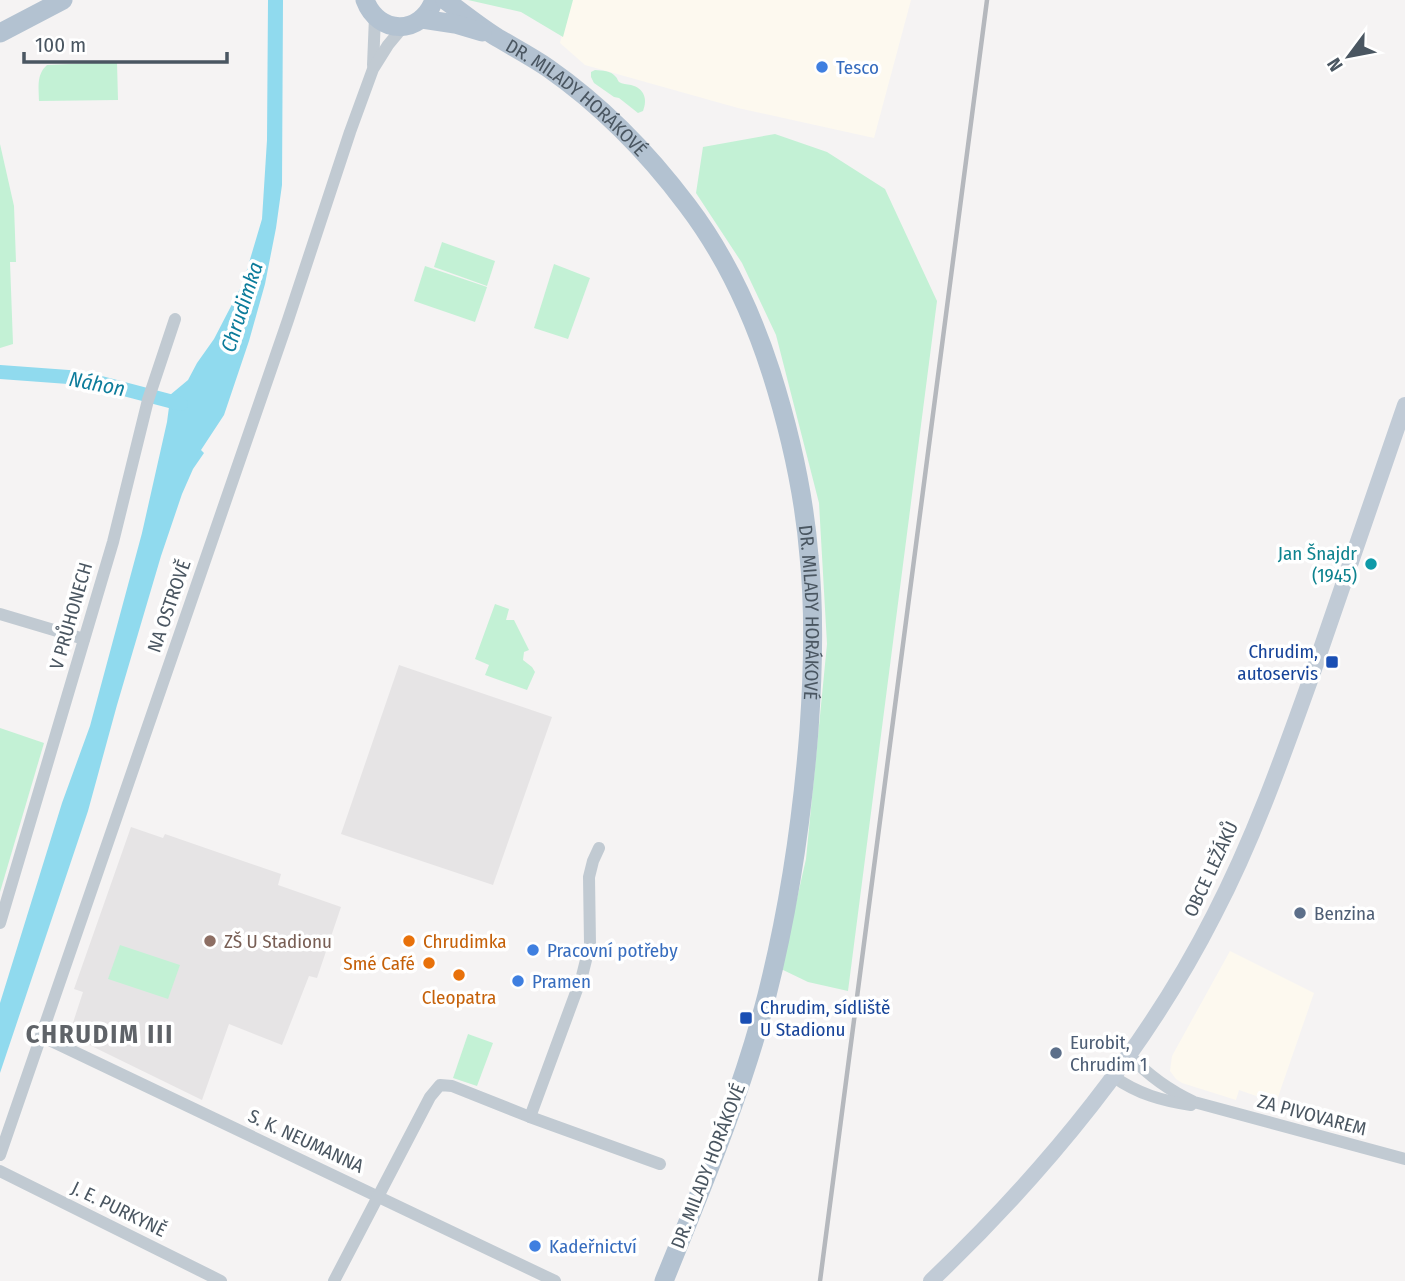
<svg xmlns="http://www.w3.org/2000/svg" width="1405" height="1281" font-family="'Fira Sans Condensed',sans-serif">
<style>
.commercial{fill:#fdf9ef}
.education{fill:#e6e4e5}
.green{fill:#c3f1d5}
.water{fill:#90daee}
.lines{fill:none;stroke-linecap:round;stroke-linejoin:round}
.canal{stroke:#90daee;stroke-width:14}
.street{stroke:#c1cad2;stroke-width:12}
.secondary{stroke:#c1cbd6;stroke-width:16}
.primary{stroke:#b3c2d1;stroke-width:19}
.rail{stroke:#b5b8bd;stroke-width:4.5}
.shop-dot{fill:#3f7fe0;stroke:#fff;stroke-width:2.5}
.culture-dot{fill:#0f9aa8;stroke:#fff;stroke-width:2.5}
.transit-dot{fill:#1a4fb4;stroke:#fff;stroke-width:2.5}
.service-dot{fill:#5c6f8a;stroke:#fff;stroke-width:2.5}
.education-dot{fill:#8d6e63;stroke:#fff;stroke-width:2.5}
.food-dot{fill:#e8710a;stroke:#fff;stroke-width:2.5}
.labels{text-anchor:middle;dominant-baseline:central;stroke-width:7;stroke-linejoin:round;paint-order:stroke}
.shop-label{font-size:19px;fill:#366cbe;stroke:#fff;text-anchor:start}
.street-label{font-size:19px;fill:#4a5661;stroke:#fff}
.culture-label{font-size:19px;fill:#0d838f;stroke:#fff;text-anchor:end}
.transit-label{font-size:19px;fill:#164399;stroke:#fff;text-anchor:end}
.service-label{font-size:19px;fill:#4e5e75;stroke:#fff;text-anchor:start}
.education-label{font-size:19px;fill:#785e54;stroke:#fff;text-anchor:start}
.food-label{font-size:19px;fill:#c56008;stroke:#fff;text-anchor:start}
.water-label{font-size:21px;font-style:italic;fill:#0c7c9b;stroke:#fff}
.district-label{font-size:26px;font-weight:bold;letter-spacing:2px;fill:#5f6368;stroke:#fff}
</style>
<rect width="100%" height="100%" fill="#f5f3f3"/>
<!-- commercial -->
<g class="commercial">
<path d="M571,0H911L874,138L738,108L585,65L560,43Z"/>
<path d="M1230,951L1314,993L1276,1103L1239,1090L1236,1100L1182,1083L1176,1079L1170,1071L1172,1056Z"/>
</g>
<!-- education -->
<g class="education">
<path d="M399,665L552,717L493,885L341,834Z"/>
<path d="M131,827L163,838L165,834L281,874L278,885L341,907L317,978L309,976L282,1045L229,1024L202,1100L69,1035L83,992L74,989Z"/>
</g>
<!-- green -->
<g class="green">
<path d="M468,0H573L563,37L521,12Z"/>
<path d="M117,62L118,100L39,101C39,87 36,75 47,65Z"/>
<path d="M595,70C603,71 610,70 616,77C617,78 618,81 619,82C622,84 627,84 631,85C644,88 648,99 643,111L638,113L619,98L614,97L594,83L591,77V72Z"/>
<path d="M775,134L827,152L885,189L937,301L848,991L808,982L781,969L806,859L827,644L819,503L776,335L742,263L696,193L703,147Z"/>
<path d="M0,144L14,206L16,262H10L13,344L0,348Z"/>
<path d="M442,242L495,261L487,286L434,267Z"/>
<path d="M554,264L590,278L568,339L534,328Z"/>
<path d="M425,266L487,287L475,322L414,301Z"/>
<path d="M495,604L509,609L506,620H514L529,650L524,652L523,660L532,667L535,672L527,690L485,675L489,665L475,659Z"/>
<path d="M0,728L44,743L0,892Z"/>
<path d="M120,945L180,965L168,999L108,979Z"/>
<path d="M468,1034L493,1043L477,1086L453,1078Z"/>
</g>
<!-- water -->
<path class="water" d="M268,0H283L282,185L276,228L265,284L249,341L224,415L201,450L204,453L193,469L182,494L161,556L117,705L88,811L0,1073V1003L62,803L90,726L142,533L167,422L169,407L164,400L188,380L197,363L214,339L243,283L262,219L267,140Z"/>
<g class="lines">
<!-- canal -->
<path class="canal" d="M0,372L82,378L181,404"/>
<!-- street -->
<g class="street">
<path d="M373,65L375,17"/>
<path d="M0,614L84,639"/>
<path d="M0,923L113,542L148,400L175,319"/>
<path d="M41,1036L555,1281"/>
<path d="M1129,1055C1149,1076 1168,1090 1194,1102L1405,1159"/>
<path d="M1114,1077C1138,1094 1163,1101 1191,1105"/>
<path d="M530,1117L660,1164"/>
<path d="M0,1155L288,320L350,132L373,69L388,45L403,27"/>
<path d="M0,1171L221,1281"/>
<path d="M334,1281L430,1097L440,1085L452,1086L530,1117L582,976L590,944L589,877L593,861L599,848"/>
</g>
<!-- secondary -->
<path class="secondary" d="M931,1281C1043,1174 1144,1053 1214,915C1254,838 1283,756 1312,675C1343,585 1374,495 1405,405"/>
<!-- primary -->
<g class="primary">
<path d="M365,0C378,35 421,36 434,0"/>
<path id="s1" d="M445,0C463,13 480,27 498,38C515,48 532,57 548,68C601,105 648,153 687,205C725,255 752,313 771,372C790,432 804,494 809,556C815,614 813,673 809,730C802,820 789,908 767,995C742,1093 702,1187 664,1281"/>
<path d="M422,19L455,24L482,32"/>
<path d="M0,33L63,0"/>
</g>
<!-- rail -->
<path class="rail" d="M820,1281L987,0"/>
</g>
<!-- markers -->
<g class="shop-dot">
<circle cx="822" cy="67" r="7"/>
<circle cx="533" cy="950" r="7"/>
<circle cx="518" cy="981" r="7"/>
<circle cx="535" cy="1246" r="7"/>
</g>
<circle class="culture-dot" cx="1371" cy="564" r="7"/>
<g class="transit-dot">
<rect x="1325" y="655" width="14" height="14" rx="3.5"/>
<rect x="739" y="1011" width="14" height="14" rx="3.5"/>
</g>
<g class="service-dot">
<circle cx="1300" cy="913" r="7"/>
<circle cx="1056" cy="1053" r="7"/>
</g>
<circle class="education-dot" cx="210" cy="941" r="7"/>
<g class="food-dot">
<circle cx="409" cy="941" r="7"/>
<circle cx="429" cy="963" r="7"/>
<circle cx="459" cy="975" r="7"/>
</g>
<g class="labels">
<!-- shop labels -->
<g class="shop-label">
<text x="836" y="67">Tesco</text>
<text x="547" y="950">Pracovní potřeby</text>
<text x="532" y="981">Pramen</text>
<text x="549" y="1246">Kadeřnictví</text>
</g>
<!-- street labels -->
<g class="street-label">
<text stroke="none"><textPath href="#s1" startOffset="164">DR. MILADY HORÁKOVÉ</textPath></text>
<text transform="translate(169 606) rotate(-71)">NA OSTROVĚ</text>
<text stroke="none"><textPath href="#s1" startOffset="752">DR. MILADY HORÁKOVÉ</textPath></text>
<text transform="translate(71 616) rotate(-74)">V PRŮHONECH</text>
<text transform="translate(1211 869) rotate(-65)">OBCE LEŽÁKŮ</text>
<text transform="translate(1312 1115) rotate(15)">ZA PIVOVAREM</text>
<text transform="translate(306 1141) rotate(25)">S. K. NEUMANNA</text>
<text transform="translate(708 1166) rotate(-69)">DR. MILADY HORÁKOVÉ</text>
<text transform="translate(119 1209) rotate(26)">J. E. PURKYNĚ</text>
</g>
<!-- culture labels -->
<g class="culture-label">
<text x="1357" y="553">Jan Šnajdr<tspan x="1357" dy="22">(1945)</tspan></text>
</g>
<!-- transit labels -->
<g class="transit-label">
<text x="1318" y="651">Chrudim,<tspan x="1318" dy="22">autoservis</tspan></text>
<text x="760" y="1007" text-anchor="start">Chrudim, sídliště<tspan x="760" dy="22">U Stadionu</tspan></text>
</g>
<!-- service labels -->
<g class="service-label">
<text x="1314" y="913">Benzina</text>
<text x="1070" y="1042">Eurobit,<tspan x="1070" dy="22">Chrudim 1</tspan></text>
</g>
<!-- education labels -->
<g class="education-label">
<text x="224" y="941">ZŠ U Stadionu</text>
</g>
<!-- food labels -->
<g class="food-label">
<text x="423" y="941">Chrudimka</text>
<text x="415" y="963" text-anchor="end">Smé Café</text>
<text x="459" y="997" text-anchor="middle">Cleopatra</text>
</g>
<!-- water labels -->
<g class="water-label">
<text transform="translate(242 307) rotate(-72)">Chrudimka</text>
<text transform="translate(97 384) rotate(11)">Náhon</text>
</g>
<!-- district labels -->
<g class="district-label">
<text x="100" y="1034">CHRUDIM III</text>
</g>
</g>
<!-- north arrow -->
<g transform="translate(1349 56) rotate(238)" stroke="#ffffff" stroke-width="5" paint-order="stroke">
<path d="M0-5L12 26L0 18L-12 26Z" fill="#4a5661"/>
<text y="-10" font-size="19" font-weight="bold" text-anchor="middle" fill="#4a5661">N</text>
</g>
<!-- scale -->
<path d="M24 52v10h203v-10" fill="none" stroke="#4a5661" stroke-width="3.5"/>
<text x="35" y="52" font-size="21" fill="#4a5661" stroke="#ffffff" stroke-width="5" paint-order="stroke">100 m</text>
</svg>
